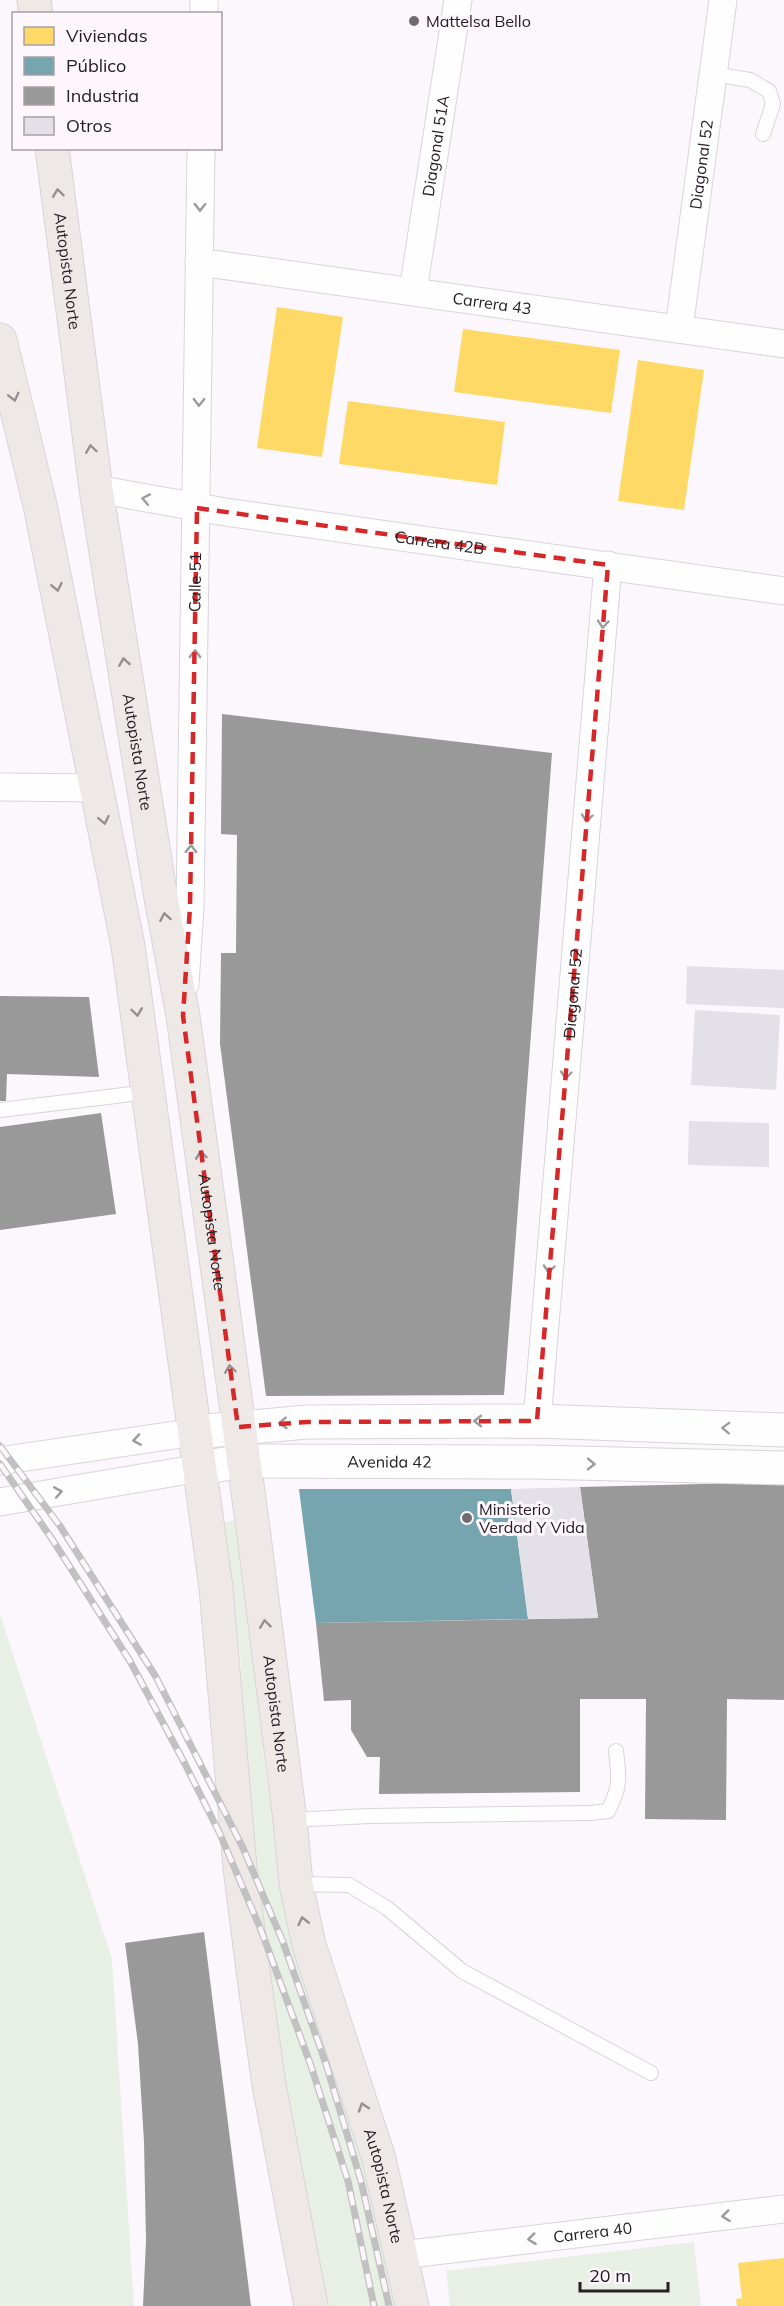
<svg xmlns="http://www.w3.org/2000/svg" width="784" height="2306" font-family="Mulish,sans-serif">
<style>
.green{fill:#e8f0e6}
.homes{fill:#ffd966}
.public{fill:#76a5af}
.industry{fill:#999}
.building{fill:#e3e0e7}
.lines{fill:none;stroke-linecap:round;stroke-linejoin:round}
.service-casing{stroke:#d9d4d9;stroke-width:16}
.minor-casing{stroke:#d9d4d9;stroke-width:29}
.tertiary-casing{stroke:#d9d4d9;stroke-width:35}
.primary-casing{stroke:#d7d4d7;stroke-width:35}
.service{stroke:#fffeff;stroke-width:14}
.minor{stroke:#fffeff;stroke-width:27}
.tertiary{stroke:#fffeff;stroke-width:33}
.primary{stroke:#eee9e6;stroke-width:33}
.rail-casing{stroke:#c2c1c2;stroke-width:7}
.rail{stroke:#fdf6fd;stroke-width:4.5;stroke-dasharray:14;stroke-linecap:butt}
.oneway{stroke:#948f90}
.oneway2{stroke:#9d9a9d}
.marked{fill:none;stroke:#d62828;stroke-width:4.5;stroke-dasharray:12 8;stroke-linejoin:round}
.poi-dot{fill:#716b71;stroke:#fdf6fd;stroke-width:2}
.labels{text-anchor:middle;dominant-baseline:central;stroke-width:6;stroke-linejoin:round;paint-order:stroke}
.poi-label{font-size:16px;fill:#262026;stroke:#fdf6fd;text-anchor:start}
.street-label{font-size:16px;fill:#262026;stroke:#fdf6fd}
</style>
<rect width="100%" height="100%" fill="#fcf7fc"/>
<!-- green -->
<g class="green">
<path d="M239,1519L266,1777L288,1894L344,2086L400,2306H328L279,2055L246,1772L241,1664L225,1522Z"/>
<path d="M0,1614L112,1959L134,2306H0Z"/>
<path d="M694,2242L701,2306H450L446,2271Z"/>
</g>
<!-- homes -->
<g class="homes">
<path d="M277,307L343,317L322,457L257,448Z"/>
<path d="M463,329L620,350L611,413L454,392Z"/>
<path d="M638,360L704,370L684,510L618,501Z"/>
<path d="M348,401L505,422L497,485L339,464Z"/>
<path d="M784,2258V2306H737L736,2299L742,2298L738,2263Z"/>
</g>
<!-- public -->
<path class="public" d="M299,1489H511L528,1619L316,1623Z"/>
<!-- industry -->
<g class="industry">
<path d="M222,714L552,753L504,1395L266,1396L220,1044L221,953H236L237,835L221,834Z"/>
<path d="M0,996L89,997L99,1077L7,1074L6,1101H0Z"/>
<path d="M101,1113L116,1214L0,1230V1127Z"/>
<path d="M784,1482V1700L727,1699L726,1820L645,1819L646,1699H580V1792L379,1794L380,1757H367L351,1730V1700L324,1701L316,1623L598,1618L580,1487Z"/>
<path d="M204,1932L251,2306H143L146,2241L144,2142L138,2044L125,1943Z"/>
</g>
<!-- building -->
<g class="building">
<path d="M687,966L784,970V1008L686,1004Z"/>
<path d="M695,1010L780,1015L776,1090L691,1085Z"/>
<path d="M689,1121L769,1123V1167L688,1165Z"/>
<path d="M580,1487L598,1618L528,1619L511,1489Z"/>
</g>
<g class="lines">
<!-- service casing -->
<g class="service-casing">
<g id="service">
<path d="M713,74L750,80L769,91L773,104L763,134"/>
<path d="M0,1110L148,1092"/>
<path d="M290,1820L369,1816L591,1813L608,1811C621,1786 619,1778 616,1751"/>
<path d="M296,1884L349,1885L387,1908L462,1971L651,2073"/>
</g>
</g>
<!-- minor casing -->
<g class="minor-casing">
<g id="minor">
<path d="M204,14V0"/>
<path id="s1" d="M199,262L784,344"/>
<path id="s2" d="M413,291L458,0"/>
<path id="s3" d="M679,329L723,0"/>
<path id="s4" d="M96,489L225,512L784,591"/>
<path d="M0,787L98,788"/>
<path id="s5" d="M185,984L190,907L201,148"/>
<path id="s6" d="M537,1421L608,565"/>
<path d="M0,1461L195,1432"/>
<path d="M0,1502L200,1468"/>
<path id="s7" d="M402,2255L784,2209"/>
</g>
</g>
<!-- tertiary casing -->
<g class="tertiary-casing">
<g id="tertiary">
<path d="M195,1432L307,1422L537,1421L784,1430"/>
<path id="s8" d="M200,1468L243,1461L533,1462L784,1468"/>
</g>
</g>
<!-- primary casing -->
<g class="primary-casing">
<g id="primary">
<path d="M34,0L36,14"/>
<path id="s9" d="M52,148L96,489L161,898L183,1016L254,1536L290,1820L296,1884L309,1945L379,2159L412,2306"/>
<path d="M0,340L40,505L128,946L216,1588L240,1868L256,1993L269,2085L311,2306"/>
</g>
</g>
<!-- service -->
<use href="#service" class="service"/>
<!-- minor -->
<use href="#minor" class="minor"/>
<!-- tertiary -->
<use href="#tertiary" class="tertiary"/>
<!-- primary -->
<use href="#primary" class="primary"/>
<!-- rail casing -->
<g class="rail-casing">
<g id="rail">
<path d="M0,1446L60,1526L156,1677L243,1848L283,1942L326,2064L361,2181L389,2306"/>
<path d="M0,1464L52,1539L130,1661L185,1764L220,1834L261,1930L310,2063L348,2181L374,2306"/>
</g>
</g>
<!-- rail -->
<use href="#rail" class="rail"/>
</g>
<!-- one-way arrows -->
<defs><path id="oneway-chevron" d="M-2-3.5L2.5 0L-2 3.5" fill="none" stroke-width="1.6" stroke-linecap="round" stroke-linejoin="round" transform="scale(1.5)"/></defs>
<g class="oneway">
<use href="#oneway-chevron" transform="translate(58 193) rotate(-97)"/>
<use href="#oneway-chevron" transform="translate(14 397) rotate(76)"/>
<use href="#oneway-chevron" transform="translate(91 449) rotate(-98)"/>
<use href="#oneway-chevron" transform="translate(57 587) rotate(78)"/>
<use href="#oneway-chevron" transform="translate(124 662) rotate(-99)"/>
<use href="#oneway-chevron" transform="translate(104 820) rotate(79)"/>
<use href="#oneway-chevron" transform="translate(165 917) rotate(-100)"/>
<use href="#oneway-chevron" transform="translate(137 1012) rotate(82)"/>
<use href="#oneway-chevron" transform="translate(201 1155) rotate(-98)"/>
<use href="#oneway-chevron" transform="translate(230 1369) rotate(-98)"/>
<use href="#oneway-chevron" transform="translate(265 1624) rotate(-97)"/>
<use href="#oneway-chevron" transform="translate(303 1921) rotate(-103)"/>
<use href="#oneway-chevron" transform="translate(363 2107) rotate(-108)"/>
</g>
<g class="oneway2">
<use href="#oneway-chevron" transform="translate(200 207) rotate(91)"/>
<use href="#oneway-chevron" transform="translate(199 402) rotate(91)"/>
<use href="#oneway-chevron" transform="translate(146 499) rotate(-169)"/>
<use href="#oneway-chevron" transform="translate(603 624) rotate(95)"/>
<use href="#oneway-chevron" transform="translate(195 654) rotate(-89)"/>
<use href="#oneway-chevron" transform="translate(587 818) rotate(95)"/>
<use href="#oneway-chevron" transform="translate(191 849) rotate(-89)"/>
<use href="#oneway-chevron" transform="translate(566 1075) rotate(95)"/>
<use href="#oneway-chevron" transform="translate(549 1269) rotate(95)"/>
<use href="#oneway-chevron" transform="translate(478 1421) rotate(180)"/>
<use href="#oneway-chevron" transform="translate(283 1423) rotate(176)"/>
<use href="#oneway-chevron" transform="translate(726 1428) rotate(-178)"/>
<use href="#oneway-chevron" transform="translate(137 1440) rotate(171)"/>
<use href="#oneway-chevron" transform="translate(591 1464) rotate(1)"/>
<use href="#oneway-chevron" transform="translate(58 1492) rotate(-10)"/>
<use href="#oneway-chevron" transform="translate(726 2216) rotate(173)"/>
<use href="#oneway-chevron" transform="translate(532 2239) rotate(173)"/>
</g>
<!-- marked area -->
<path class="marked" d="M197,508L608,565L537,1421L307,1422L238,1427L183,1016L190,907Z"/>
<!-- markers -->
<g class="poi-dot">
<circle cx="414" cy="21" r="6"/>
<circle cx="467" cy="1518" r="6"/>
</g>
<g class="labels">
<!-- poi labels -->
<g class="poi-label">
<text x="426" y="21">Mattelsa Bello</text>
<text x="479" y="1509">Ministerio<tspan x="479" dy="18">Verdad Y Vida</tspan></text>
</g>
<!-- street labels -->
<g class="street-label">
<text stroke="none"><textPath href="#s2" startOffset="147">Diagonal 51A</textPath></text>
<text stroke="none"><textPath href="#s3" startOffset="166">Diagonal 52</textPath></text>
<text stroke="none"><textPath href="#s9" startOffset="124">Autopista Norte</textPath></text>
<text stroke="none"><textPath href="#s1" startOffset="296">Carrera 43</textPath></text>
<text stroke="none"><textPath href="#s4" startOffset="348">Carrera 42B</textPath></text>
<text stroke="none"><textPath href="#s5" startOffset="402">Calle 51</textPath></text>
<text stroke="none"><textPath href="#s9" startOffset="610">Autopista Norte</textPath></text>
<text stroke="none"><textPath href="#s6" startOffset="429">Diagonal 52</textPath></text>
<text stroke="none"><textPath href="#s9" startOffset="1096">Autopista Norte</textPath></text>
<text stroke="none"><textPath href="#s8" startOffset="190">Avenida 42</textPath></text>
<text stroke="none"><textPath href="#s9" startOffset="1582">Autopista Norte</textPath></text>
<text stroke="none"><textPath href="#s9" startOffset="2068">Autopista Norte</textPath></text>
<text stroke="none"><textPath href="#s7" startOffset="192">Carrera 40</textPath></text>
</g>
</g>
<!-- legend -->
<rect x="12" y="12" width="210" height="138" fill="#fdf6fd" stroke="#a7a0a7" stroke-width="1.5"/>
<rect x="24" y="27" width="30" height="18" fill="#ffd966" stroke="#a7a0a7" stroke-width="1.5"/>
<text x="66" y="42" font-size="18" fill="#262026">Viviendas</text>
<rect x="24" y="57" width="30" height="18" fill="#76a5af" stroke="#a7a0a7" stroke-width="1.5"/>
<text x="66" y="72" font-size="18" fill="#262026">Público</text>
<rect x="24" y="87" width="30" height="18" fill="#999999" stroke="#a7a0a7" stroke-width="1.5"/>
<text x="66" y="102" font-size="18" fill="#262026">Industria</text>
<rect x="24" y="117" width="30" height="18" fill="#e3e0e7" stroke="#a7a0a7" stroke-width="1.5"/>
<text x="66" y="132" font-size="18" fill="#262026">Otros</text>
<!-- scale -->
<path d="M580 2282v9h88v-9" fill="none" stroke="#262026" stroke-width="3"/>
<text x="589" y="2282" font-size="18" fill="#262026" stroke="#fdf6fd" stroke-width="4.5" paint-order="stroke">20 m</text>
</svg>
